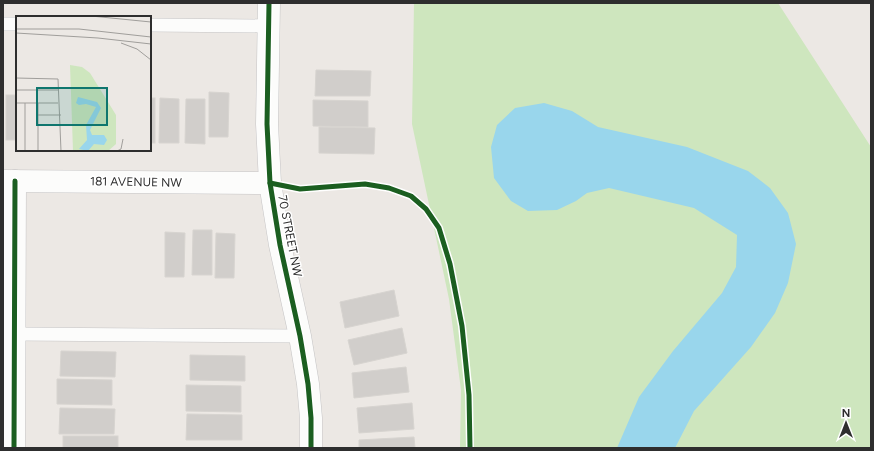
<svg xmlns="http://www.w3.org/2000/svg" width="874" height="451" font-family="Figtree,sans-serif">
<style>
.green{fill:#cee6be}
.water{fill:#99d6ec}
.building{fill:#d1cecb;stroke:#d7d4d0}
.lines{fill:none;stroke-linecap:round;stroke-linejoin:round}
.lane-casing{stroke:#c5c4c5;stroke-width:14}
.street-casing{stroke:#c5c4c5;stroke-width:23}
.lane{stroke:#fcfcfb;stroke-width:13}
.street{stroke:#fcfcfb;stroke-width:22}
.cycleway-casing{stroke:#fff;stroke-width:8}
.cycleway{stroke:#1b5e20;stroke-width:5}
.labels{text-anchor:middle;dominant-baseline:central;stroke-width:3;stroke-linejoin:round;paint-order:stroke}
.street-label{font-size:12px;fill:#2e2e2e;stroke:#fff}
.inset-road{fill:none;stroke:#a09e9b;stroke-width:1}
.view{fill:#0f766e;fill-opacity:0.15;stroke:#0f766e;stroke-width:2}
.inset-edge{fill:none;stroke:#2e2e2e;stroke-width:2}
</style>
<rect width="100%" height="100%" fill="#ece8e4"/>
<!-- green -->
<path class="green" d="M414,3H778L871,147V448H460L461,390L449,299L412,124Z"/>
<!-- water -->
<path class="water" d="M544,103L572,111L598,127L687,147L748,171L770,188L788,213L796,244L788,283L775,313L751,347L694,411L675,448H617L639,397L673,351L722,293L736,267L737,235L694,208L609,188L587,193L576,201L557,210L528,211L511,201L494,178L491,147L497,125L515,108Z"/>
<!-- building -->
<g class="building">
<path d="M316,70L371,71L370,96H315Z"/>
<path d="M209,92L229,93L228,137H209Z"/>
<rect x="6" y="95" width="11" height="45"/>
<rect x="150" y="98" width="5" height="45"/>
<path d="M160,98L179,99V143H159Z"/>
<path d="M186,99H205V144L185,143Z"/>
<path d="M313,100L368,101V127L313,126Z"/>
<path d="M319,127L375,128L374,154L319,153Z"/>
<path d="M193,230H212V275H192Z"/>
<path d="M165,232L185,233L184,277H165Z"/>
<path d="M216,233L235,234L234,278H215Z"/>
<path d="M394,290L399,316L345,328L340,302Z"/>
<path d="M402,328L407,353L354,365L348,340Z"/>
<path d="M61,351L116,352L115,377L60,376Z"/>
<path d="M190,355L245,356V381L190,380Z"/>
<path d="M406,367L409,392L354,398L352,373Z"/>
<path d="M57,379L112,380V405L57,404Z"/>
<path d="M186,385L241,386V412L186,411Z"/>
<path d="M412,403L414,429L359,433L357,408Z"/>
<path d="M60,408L115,409L114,434H59Z"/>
<path d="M187,414L242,415V440H186Z"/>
<rect x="63" y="436" width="55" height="12"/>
<path d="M414,437L415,448H359V440Z"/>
</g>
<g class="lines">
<!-- lane casing -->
<g class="lane-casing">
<g id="lane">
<path d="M3,24H17"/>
<path d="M150,25L269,26"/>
<path d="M14,334L300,336"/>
</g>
</g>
<!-- street casing -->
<g class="street-casing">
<g id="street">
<path d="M269,3L267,124L270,183L280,245L300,336L308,384L311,418V448"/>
<path d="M3,181L270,183"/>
<path d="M14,448L15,181"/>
</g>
</g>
<!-- lane -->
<use href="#lane" class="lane"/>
<!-- street -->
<use href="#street" class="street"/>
<!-- cycleway casing -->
<g class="cycleway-casing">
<g id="cycleway">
<path d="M269,3L267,124L270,183L280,245L300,336L308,384L311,418V448"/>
<path d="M270,183L300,189L365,184L389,188L411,196L426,209L439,228L450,264L462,326L469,395L470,448"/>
<path d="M14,448L15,181"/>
</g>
</g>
<!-- cycleway -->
<use href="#cycleway" class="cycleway"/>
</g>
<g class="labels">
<!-- street labels -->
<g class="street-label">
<text transform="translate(136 182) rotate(1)">181 AVENUE NW</text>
<text transform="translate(290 236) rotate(79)">70 STREET NW</text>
</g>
</g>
<!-- overview -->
<g transform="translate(16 16)">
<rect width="135" height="135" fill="#ece8e4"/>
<path d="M54,49L66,51L74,57L100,99V128L92,135H57Z" fill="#cee6be"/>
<path d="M62,81L81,86L85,92L74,114L76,119H88L91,124L88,129L78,128L72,135L63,133L71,124L70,109L80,91L70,88L63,89L60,87Z" fill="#99d6ec"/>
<path class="inset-road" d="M75,0L135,6M0,13H63L135,21M0,17L82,22L135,28M105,27L121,33L135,44M0,62L42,63L45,135M0,74H42M0,87H42M9,87V135M22,99H45M22,135V87M101,135L105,133L107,123"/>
<path class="view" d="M21,72H91V109H21Z"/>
<rect width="135" height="135" class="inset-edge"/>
</g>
<!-- border -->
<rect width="874" height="451" fill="none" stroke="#2e2e2e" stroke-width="8"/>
<!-- north arrow -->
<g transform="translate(846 423)" stroke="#ffffff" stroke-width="3" paint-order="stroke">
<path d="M0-3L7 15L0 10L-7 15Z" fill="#2e2e2e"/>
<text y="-6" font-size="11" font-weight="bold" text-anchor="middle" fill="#2e2e2e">N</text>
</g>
</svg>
